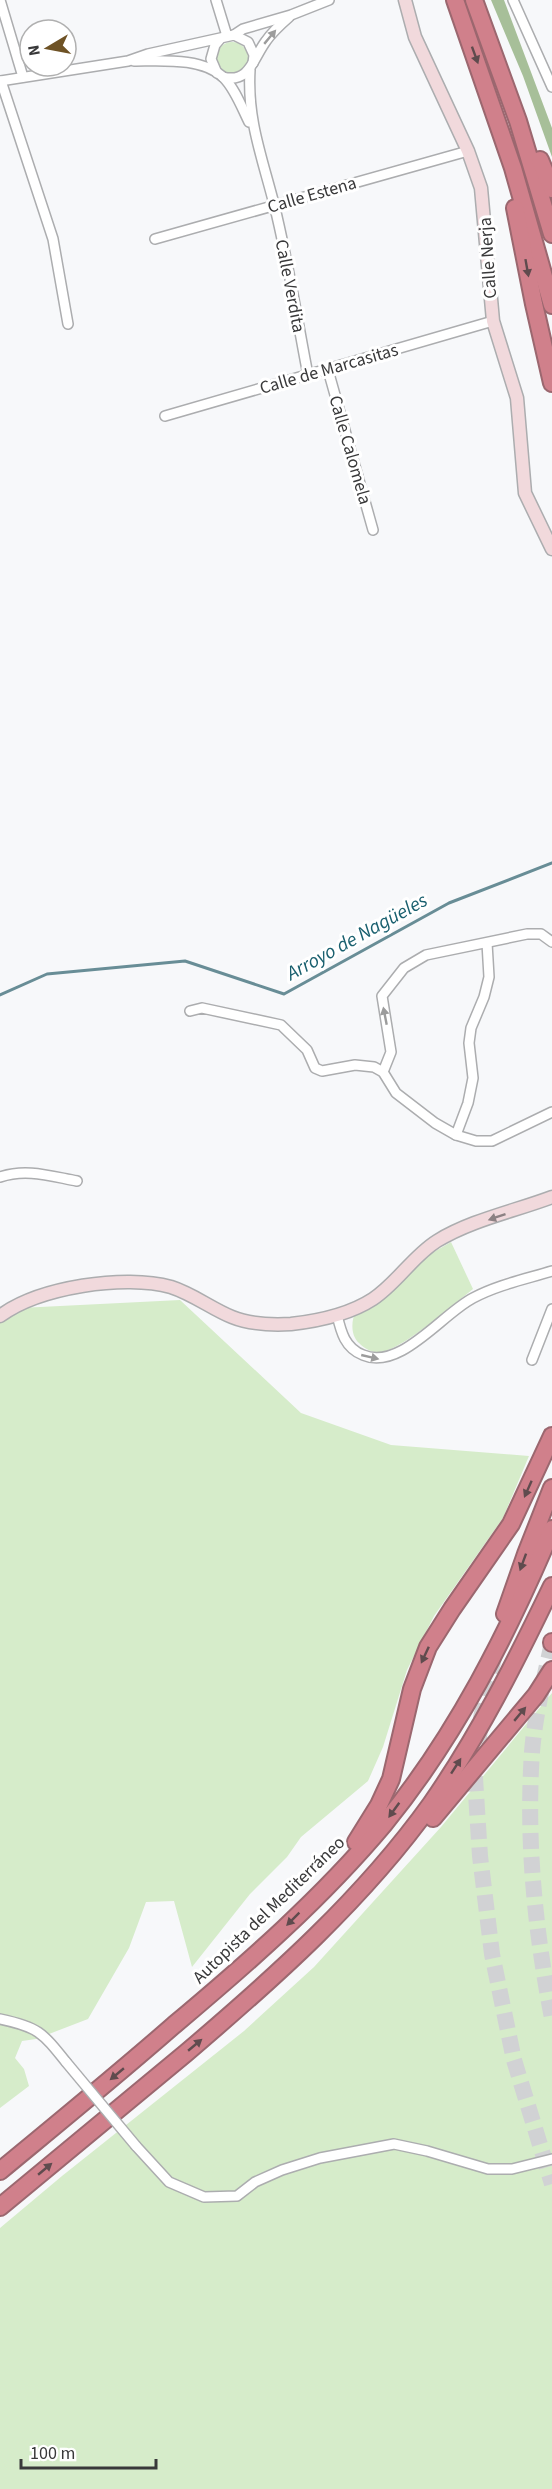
<svg xmlns="http://www.w3.org/2000/svg" width="552" height="2489" font-family="'Source Sans 3',sans-serif">
<style>
.green{fill:#d6ecca}
.forest{fill:#a7bf99}
.lines{fill:none;stroke-linecap:round;stroke-linejoin:round}
.stream{stroke:#688d96;stroke-width:3}
.highway-tunnel{stroke:#d1d2d4;stroke-width:16;stroke-dasharray:16 8;stroke-linecap:butt}
.street-casing{stroke:#acadaf;stroke-width:12}
.secondary-casing{stroke:#acadaf;stroke-width:15}
.highway-casing{stroke:#9b676f;stroke-width:20}
.street{stroke:#fff;stroke-width:9}
.secondary{stroke:#f1d9dc;stroke-width:12}
.highway{stroke:#d0808b;stroke-width:16}
.street-bridge-casing{stroke:#acadaf;stroke-width:12;stroke-linecap:butt}
.street-bridge{stroke:#fff;stroke-width:9}
.oneway{fill:#9c9c9c}
.oneway2{fill:#5f4b4e}
.oneway3{fill:#8c8183}
.labels{text-anchor:middle;dominant-baseline:central;stroke-width:6;stroke-linejoin:round;paint-order:stroke}
.street-label{font-size:18px;fill:#39393a;stroke:#fff}
.water-label{font-size:20px;font-style:italic;fill:#1a606f;stroke:#fff}
</style>
<rect width="100%" height="100%" fill="#f7f8fa"/>
<!-- green -->
<g class="green">
<circle cx="232" cy="58" r="16"/>
<path d="M451,1242L473,1289C454,1304 401,1351 380,1352C372,1353 365,1349 359,1343C351,1336 351,1322 355,1313L372,1308L432,1253Z"/>
<path d="M180,1300L301,1413L391,1445L529,1456L503,1518L434,1616L407,1670L383,1747L368,1781L301,1837L287,1857L250,1894L192,1967L174,1901L146,1902L129,1948L88,2019L36,2039L22,2041L15,2058L24,2069L29,2086L0,2108V1309Z"/>
<path d="M552,1693V2489H0V2228L62,2176L244,2031L314,1967L441,1827Z"/>
</g>
<!-- forest -->
<path class="forest" d="M491,0H504L552,128V157L523,76Z"/>
<g class="lines">
<!-- stream -->
<path class="stream" d="M0,995L47,974L185,961L284,994L449,903L552,863"/>
<!-- highway-tunnel -->
<g class="highway-tunnel">
<path d="M552,1643C544,1679 535,1715 532,1752C526,1841 535,1931 552,2018"/>
<path d="M494,1657L481,1718L475,1778L480,1856L492,1954L514,2060L552,2184"/>
</g>
<!-- street casing -->
<g class="street-casing">
<g id="street">
<path d="M0,0L23,77"/>
<path d="M216,0L227,36"/>
<path d="M513,0L552,87"/>
<path d="M234,35L243,29L291,15L329,0"/>
<path d="M134,61C160,61 203,57 224,78C235,89 242,108 249,122"/>
<path d="M250,70C247,119 262,157 274,204C288,260 297,318 308,375"/>
<path d="M217,73L211,59L215,45L220,39"/>
<path d="M223,77C250,84 253,58 266,41C272,32 281,24 289,17"/>
<path d="M0,81L128,61L148,54L234,35L248,42L254,55L253,63"/>
<path d="M1,81L53,239L68,324"/>
<path d="M155,239L468,151"/>
<path d="M328,370L373,530"/>
<path d="M165,416L493,321"/>
<path d="M190,1011L202,1008L281,1025L307,1050L315,1068L322,1071L355,1065L374,1067L383,1072L396,1093L435,1123L456,1135L476,1141H492L552,1112"/>
<path d="M383,1072L391,1052L382,996L404,968L426,955L527,934H541L552,942"/>
<path d="M456,1135L468,1103L473,1078L469,1043L471,1028L484,997L489,977L487,943"/>
<path d="M0,1177C26,1168 50,1176 77,1181"/>
<path d="M337,1315C341,1332 345,1348 363,1355C400,1371 442,1314 473,1298C497,1285 526,1279 552,1271"/>
<path d="M532,1360L552,1309"/>
<path d="M0,2019C38,2027 42,2032 66,2062"/>
<path d="M136,2146L169,2182L204,2197L237,2196L255,2182L282,2170L320,2158L394,2144L427,2151L488,2169H512L552,2159"/>
</g>
</g>
<!-- secondary casing -->
<g class="secondary-casing">
<g id="secondary">
<path d="M405,0L415,37L468,151L481,188L493,321L517,398L525,493L552,549"/>
<path d="M0,1316C39,1287 125,1274 171,1287C193,1294 212,1309 232,1317C249,1324 273,1325 291,1324C318,1321 350,1314 373,1299C397,1283 413,1256 437,1241C471,1220 515,1211 552,1197"/>
</g>
</g>
<!-- highway casing -->
<g class="highway-casing">
<g id="highway">
<path d="M455,0L513,168L552,305"/>
<path d="M474,0L518,121L552,234"/>
<path d="M540,160L552,189"/>
<path d="M515,208L534,304L552,383"/>
<path d="M505,1614L526,1554L552,1488"/>
<path d="M552,1643V1642"/>
<path d="M433,1818L536,1695L552,1670"/>
<path d="M356,1842L379,1805L391,1779L412,1689L428,1647L452,1609L511,1524L552,1436"/>
<path d="M0,2171C58,2123 117,2075 174,2025C248,1963 322,1898 384,1824C456,1736 508,1633 552,1529"/>
<path d="M0,2207C62,2156 124,2105 186,2053C274,1978 363,1899 431,1804C479,1735 516,1661 552,1586"/>
</g>
</g>
<!-- street -->
<use href="#street" class="street"/>
<!-- secondary -->
<use href="#secondary" class="secondary"/>
<!-- highway -->
<use href="#highway" class="highway"/>
<!-- street-bridge casing -->
<g class="street-bridge-casing">
<path id="street-bridge" d="M66,2062L136,2146"/>
</g>
<!-- street-bridge -->
<use href="#street-bridge" class="street-bridge"/>
</g>
<!-- one-way arrows -->
<defs><path id="oneway-solid" d="M-6-.8H1V-3.2L6.5 0L1 3.2V.8H-6Z" transform="scale(1.5)"/></defs>
<g class="oneway">
<use href="#oneway-solid" transform="translate(270 37) rotate(-50)"/>
<use href="#oneway-solid" transform="translate(385 1016) rotate(-101)"/>
<use href="#oneway-solid" transform="translate(370 1357) rotate(13)"/>
</g>
<g class="oneway2">
<use href="#oneway-solid" transform="translate(475 55) rotate(70)"/>
<use href="#oneway-solid" transform="translate(527 268) rotate(80)"/>
<use href="#oneway-solid" transform="translate(528 1489) rotate(114)"/>
<use href="#oneway-solid" transform="translate(523 1562) rotate(110)"/>
<use href="#oneway-solid" transform="translate(425 1655) rotate(115)"/>
<use href="#oneway-solid" transform="translate(520 1714) rotate(-50)"/>
<use href="#oneway-solid" transform="translate(456 1766) rotate(-57)"/>
<use href="#oneway-solid" transform="translate(394 1810) rotate(126)"/>
<use href="#oneway-solid" transform="translate(293 1919) rotate(135)"/>
<use href="#oneway-solid" transform="translate(195 2045) rotate(-40)"/>
<use href="#oneway-solid" transform="translate(117 2074) rotate(140)"/>
<use href="#oneway-solid" transform="translate(45 2169) rotate(-40)"/>
</g>
<use class="oneway3" href="#oneway-solid" transform="translate(497 1217) rotate(161)"/>
<g class="labels">
<!-- street labels -->
<g class="street-label">
<text transform="translate(312 195) rotate(-16)">Calle Estena</text>
<text transform="translate(488 258) rotate(-94)">Calle Nerja</text>
<text transform="translate(290 286) rotate(79)">Calle Verdita</text>
<text transform="translate(329 369) rotate(-16)">Calle de Marcasitas</text>
<text transform="translate(350 450) rotate(74)">Calle Calomela</text>
<text transform="translate(269 1910) rotate(-44)">Autopista del Mediterráneo</text>
</g>
<!-- water labels -->
<g class="water-label">
<text transform="translate(357 937) rotate(-29)">Arroyo de Nagüeles</text>
</g>
</g>
<!-- north arrow -->
<g transform="translate(48 48) rotate(260)"><circle r="28" fill="#ffffff" stroke="#b0b0b0" stroke-width="1.5"/>
<path d="M0-4.5L10 22L0 15L-10 22Z" fill="#6e5225"/>
<text y="-9" font-size="16" font-weight="bold" text-anchor="middle" fill="#39393a">N</text>
</g>
<!-- scale -->
<path d="M21 2459v9h135v-9" fill="none" stroke="#39393a" stroke-width="3"/>
<text x="30" y="2459" font-size="18" fill="#39393a" stroke="#ffffff" stroke-width="4.5" paint-order="stroke">100 m</text>
</svg>
